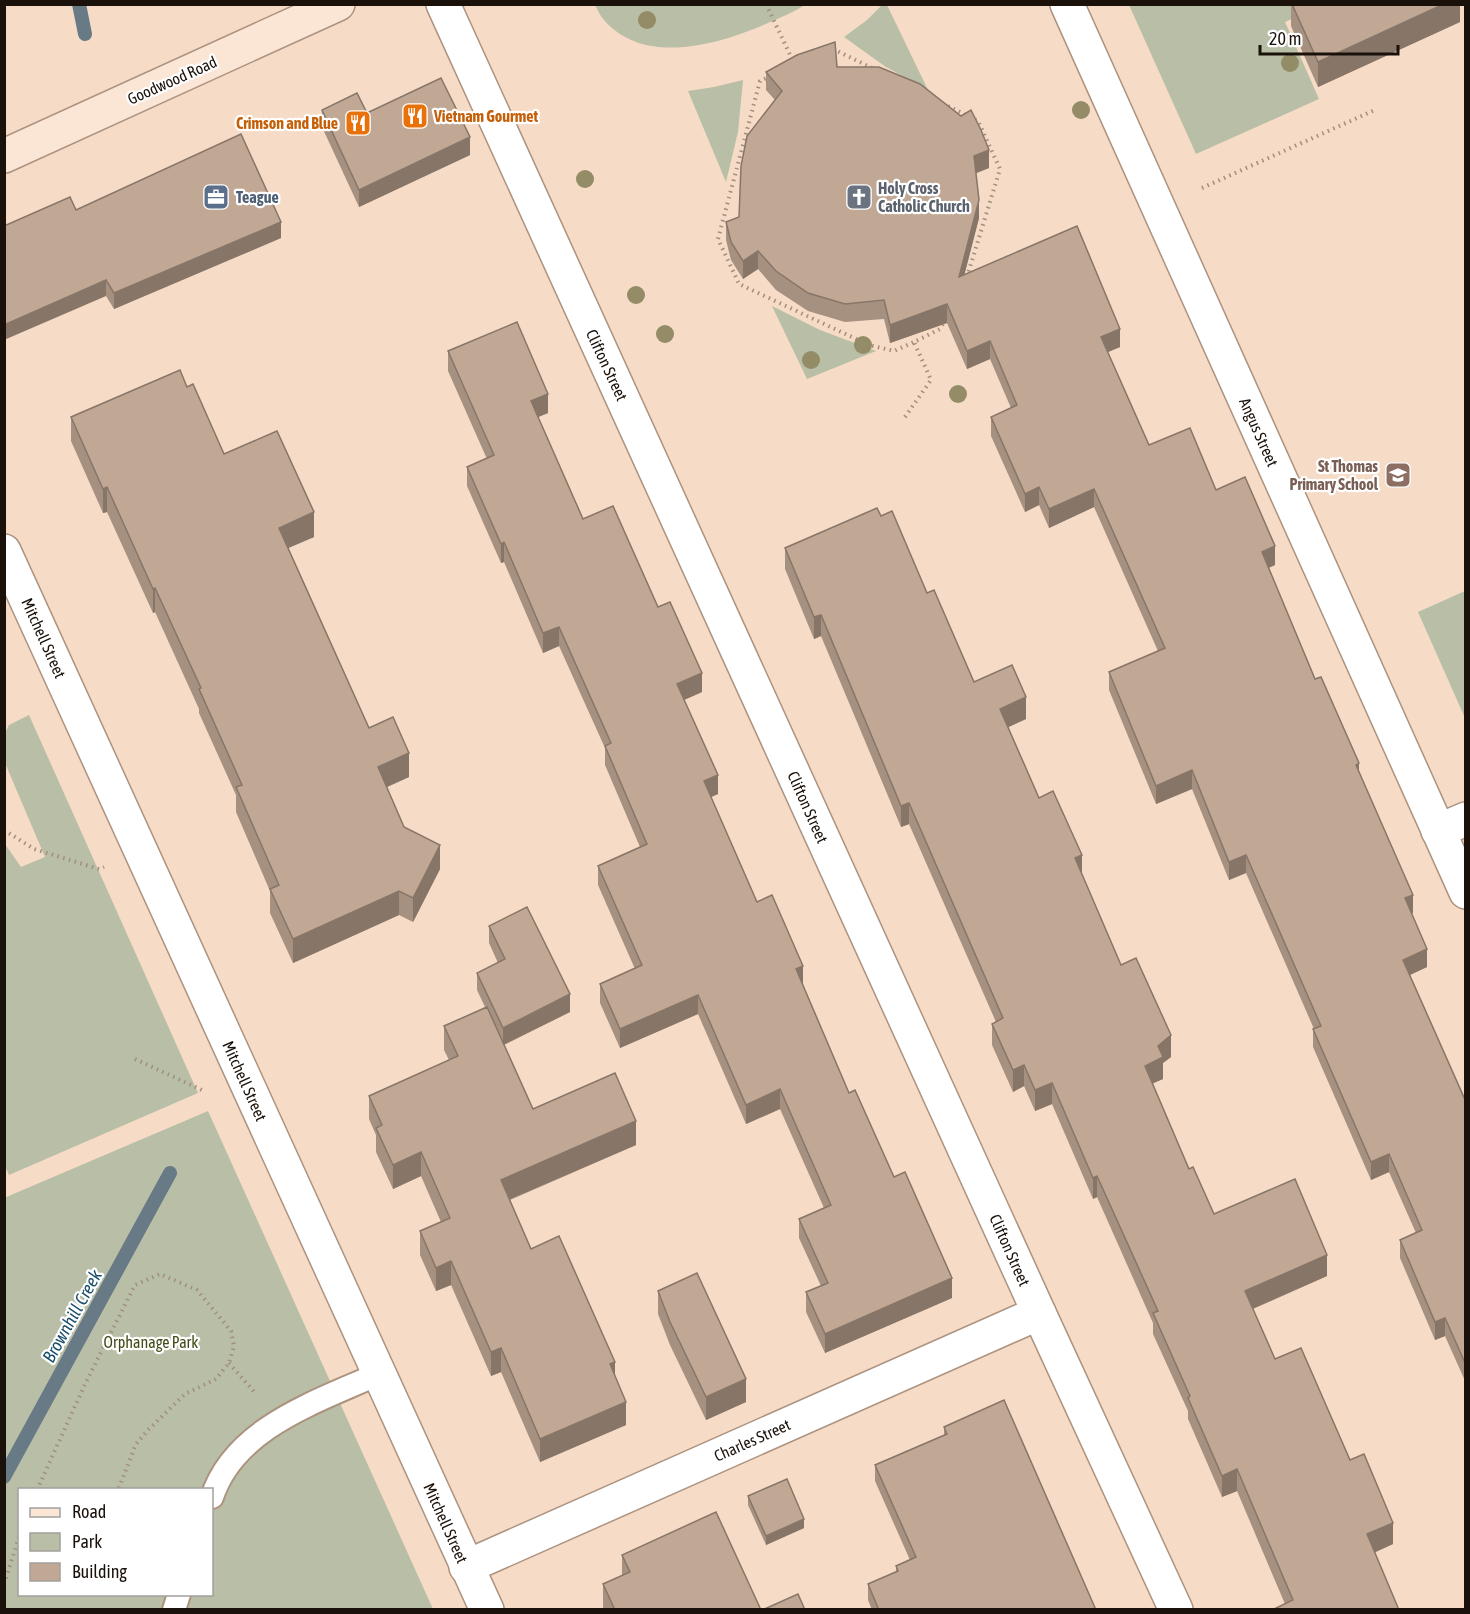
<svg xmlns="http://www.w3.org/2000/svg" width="1470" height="1614" font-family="'Asap Condensed',sans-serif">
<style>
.green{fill:#b9bfa6;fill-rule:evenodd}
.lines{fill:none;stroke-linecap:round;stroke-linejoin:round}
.stream{stroke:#687a85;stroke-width:14}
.service-casing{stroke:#ac9380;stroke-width:26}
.minor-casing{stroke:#ac9380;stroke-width:36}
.tertiary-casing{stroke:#ac9380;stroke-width:36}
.secondary-casing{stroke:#ac9380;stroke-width:36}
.path{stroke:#a28e7e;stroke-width:4;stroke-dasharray:1.5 4.5;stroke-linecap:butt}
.service{stroke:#fff;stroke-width:22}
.minor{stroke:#fff;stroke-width:33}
.tertiary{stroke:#fff;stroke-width:33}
.secondary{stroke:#fbe5d5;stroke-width:33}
.tree{fill:#938c66}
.wall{fill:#a69080}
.shaded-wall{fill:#877668}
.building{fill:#c1a895;stroke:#877668;stroke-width:1.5}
.labels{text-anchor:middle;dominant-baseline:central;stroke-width:4.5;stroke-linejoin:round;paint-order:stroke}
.street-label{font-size:16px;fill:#1a110a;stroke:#fff}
.food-label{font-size:16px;font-weight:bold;fill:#c56008;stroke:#fff;text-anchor:start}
.worship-label{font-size:16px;font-weight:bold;fill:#5b616d;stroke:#fff;text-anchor:start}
.service-label{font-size:16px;font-weight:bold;fill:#4e5e75;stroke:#fff;text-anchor:start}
.education-label{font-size:16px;font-weight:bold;fill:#785e54;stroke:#fff;text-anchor:end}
.park-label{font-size:16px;fill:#424b18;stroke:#fff}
.water-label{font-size:18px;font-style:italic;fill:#194e6b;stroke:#fff}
</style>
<rect width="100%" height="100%" fill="#f6dbc6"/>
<!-- green -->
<g class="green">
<path d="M595,5H805C794,12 781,17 768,23C721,44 644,67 604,20C600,16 598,10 595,5Z"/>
<path d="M882,5H887L928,90L886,67L844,37L867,20Z"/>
<path d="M1129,5H1324L1285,22L1319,99L1196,154Z"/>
<path d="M743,80L738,132L726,182L688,91L714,87Z"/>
<path d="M772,306L820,330L876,351L807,379Z"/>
<path d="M1465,591V718L1418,612Z"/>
<path d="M29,715L198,1093L9,1175L4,1164L5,844L21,867L45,857L5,763V733L9,725Z"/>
<path d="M208,1111L433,1609H5L4,1198ZM20,1490H212V1594H20Z"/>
</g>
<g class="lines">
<!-- stream -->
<g class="stream">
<path d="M79,4L85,34"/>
<path d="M4,1477L170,1173"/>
</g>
<!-- service casing -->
<g class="service-casing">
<g id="service">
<path d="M212,1497C235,1427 317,1402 378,1374"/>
<path d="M174,1610L179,1594"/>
</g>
</g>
<!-- minor casing -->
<g class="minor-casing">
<g id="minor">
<path d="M443,4L1039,1313L1176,1610"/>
<path d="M1067,4L1466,892"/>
<path d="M1438,831L1466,819"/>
<path d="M466,1567L1039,1313"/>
</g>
</g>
<!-- tertiary casing -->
<g class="tertiary-casing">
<path id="tertiary" d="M4,551L487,1610"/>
</g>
<!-- secondary casing -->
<g class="secondary-casing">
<path id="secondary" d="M4,156L338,4"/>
</g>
<!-- path -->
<g class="path">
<path d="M766,4L793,61"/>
<path d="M833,49L872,68"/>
<path d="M771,76L760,81L718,239L739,284L869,345L894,351L914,342"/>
<path d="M948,106L978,121L1000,169L967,277"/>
<path d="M1202,188L1377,109"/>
<path d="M905,417L931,380L914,342L940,329L945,321"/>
<path d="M4,830L34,849L99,869L104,867"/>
<path d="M135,1059L204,1091"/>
<path d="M229,1363L256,1394"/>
<path d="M37,1490L86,1382L135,1285L160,1274L197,1290L231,1331L234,1346L229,1363L216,1379L185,1394L149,1429L136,1444L118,1490"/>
<path d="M4,1584L20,1534"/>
</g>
<!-- service -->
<use href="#service" class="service"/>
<!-- minor -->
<use href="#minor" class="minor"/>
<!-- tertiary -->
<use href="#tertiary" class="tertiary"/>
<!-- secondary -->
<use href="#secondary" class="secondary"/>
</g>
<!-- trees -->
<g class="tree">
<circle cx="647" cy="20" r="9"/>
<circle cx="1290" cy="63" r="9"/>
<circle cx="1081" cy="110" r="9"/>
<circle cx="585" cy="179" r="9"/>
<circle cx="636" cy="295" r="9"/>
<circle cx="665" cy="334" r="9"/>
<circle cx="863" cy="345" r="9"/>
<circle cx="811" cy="360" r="9"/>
<circle cx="958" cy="394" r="9"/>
</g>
<!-- wall -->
<g class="wall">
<path d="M1291,4H1460V22L1318,87L1291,26Z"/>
<path d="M837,67L989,168L976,173L979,218L964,275L1120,347L1108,352L1149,445L1216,490L1275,565L1269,568L1315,679L1359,773L1413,913H1412L1427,967L1410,975L1466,1102V1383L1445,1336L1435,1340L1400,1258V1240L1416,1233L1389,1172L1371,1180L1313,1047V1029H1314L1246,873L1229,880L1192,789L1156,804L1109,690V672L1158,651L1094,507L1049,528L1039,505L1025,512L991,436V417L1011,408L990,359L967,369L947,323L890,343L884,319L845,322L808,311L776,290L758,269L743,279L731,260L726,240V222L739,217L775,100L766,90V72Z"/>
<path d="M322,110L367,113L470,155L359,207L322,127Z"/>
<path d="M76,210L281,238L114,309L106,296Z"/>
<path d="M448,351L548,413L538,417L583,519L658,607L702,692L684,700L718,794L711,797L757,902L803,985L849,1093L894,1177L952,1298L825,1353L806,1312V1292L821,1286L799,1238V1219L824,1208L780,1109L746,1124L698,1014L620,1048L600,1003V984L635,969L598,885V866L640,847L605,765V748L559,646L543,653L504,562L501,563L467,486V467L487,459L448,371Z"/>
<path d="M187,387L224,454L314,537L288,548L369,728L409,777L387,787L404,827L440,869L413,922L399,915L293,963L270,913V891L236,812V795L199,713V709L155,612L153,613L107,512L103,513L71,441V417Z"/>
<path d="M881,516L927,593L974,682L1026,719L1008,727L1039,798L1082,875L1121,965L1171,1057L1163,1063V1079L1152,1083L1189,1169L1214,1214L1327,1276L1253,1309L1275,1359L1350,1460L1393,1544L1375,1552L1399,1610L1285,1604L1237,1491L1222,1497L1188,1419V1411L1153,1334V1323L1097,1197L1093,1199L1052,1104L1035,1111L1024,1086L1013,1092L992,1045V1024L996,1022L909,824L901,827L821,636L814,639L785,569V548Z"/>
<path d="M489,926L570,1012L504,1045L533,1109L636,1145L510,1200L531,1249L615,1376L626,1425L540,1462L501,1372L491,1376L451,1285L436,1291L420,1255V1231L441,1222L421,1176L393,1189L376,1152V1135L369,1119V1096L449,1060L444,1050V1026L485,1007L477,990V973L498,963L489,943Z"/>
<path d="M658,1291L746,1402L706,1420L670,1345L658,1314Z"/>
<path d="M944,1427L1096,1610H872L868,1600V1584L896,1572V1566L910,1560L875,1481V1465L944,1435Z"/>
<path d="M748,1496L804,1528L766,1545L748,1505Z"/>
<path d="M622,1555L761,1610H604L603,1607V1584L622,1576Z"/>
</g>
<!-- shaded-wall -->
<g class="shaded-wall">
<path d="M1444,4H1460V22L1318,87V62Z"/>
<path d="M470,137V155L359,207V190Z"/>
<path d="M989,150V168L974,174V156Z"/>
<path d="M979,200V218L959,296V277Z"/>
<path d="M281,222V238L114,309V293Z"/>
<path d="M758,251V269L743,279V261Z"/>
<path d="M106,280V296L4,340V325Z"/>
<path d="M947,304V323L890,343V325Z"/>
<path d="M1120,329V347L1101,355V337Z"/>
<path d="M990,341V359L967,369V351Z"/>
<path d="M548,394V413L531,420V401Z"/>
<path d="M107,487V512L103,513V489Z"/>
<path d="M1039,487V505L1025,512V494Z"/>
<path d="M1094,489V507L1049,528V509Z"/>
<path d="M314,512V537L279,552V528Z"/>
<path d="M504,542V562L501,563V544Z"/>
<path d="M1275,546V565L1262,570V552Z"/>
<path d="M155,588V612L153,613V589Z"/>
<path d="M821,615V636L814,639V617Z"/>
<path d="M559,627V646L543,653V633Z"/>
<path d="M702,673V692L677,703V684Z"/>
<path d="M1026,697V719L1000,731V709Z"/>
<path d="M409,753V777L378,791V767Z"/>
<path d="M1359,763V781L1356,765Z"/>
<path d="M1192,770V789L1156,804V786Z"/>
<path d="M718,775V794L704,800V781Z"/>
<path d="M909,803V824L901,827V806Z"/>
<path d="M440,845V869L413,922V898Z"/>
<path d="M1082,855V876L1075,858Z"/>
<path d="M1246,855V873L1229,880V862Z"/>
<path d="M399,891V915L293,963V939Z"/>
<path d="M1413,895V913L1405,916V898Z"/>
<path d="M1427,949V967L1403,978V960Z"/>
<path d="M803,966V986L796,969Z"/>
<path d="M570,994V1012L503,1045V1028Z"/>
<path d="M698,995V1014L620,1048V1029Z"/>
<path d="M1171,1035V1057L1163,1063V1079L1145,1087V1066L1158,1046Z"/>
<path d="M1024,1065V1086L1013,1092V1070Z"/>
<path d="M1052,1083V1104L1035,1111V1090Z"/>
<path d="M780,1089V1109L746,1124V1105Z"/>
<path d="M636,1121V1145L501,1203V1180Z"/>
<path d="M421,1152V1176L393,1189V1165Z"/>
<path d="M1389,1154V1172L1371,1180V1162Z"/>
<path d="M1097,1176V1197L1093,1199V1178Z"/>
<path d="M1327,1255V1276L1245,1312V1291Z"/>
<path d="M451,1261V1285L436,1291V1268Z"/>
<path d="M952,1278V1298L825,1353V1334Z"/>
<path d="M1445,1318V1336L1435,1340V1322Z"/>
<path d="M501,1348V1372L491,1376V1352Z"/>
<path d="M615,1362V1386L610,1364Z"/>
<path d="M746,1379V1402L706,1420V1397Z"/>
<path d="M626,1402V1425L540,1462V1439Z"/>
<path d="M1237,1469V1491L1222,1497V1476Z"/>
<path d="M804,1519V1528L766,1545V1536Z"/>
<path d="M1393,1523V1544L1367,1556V1534Z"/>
</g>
<!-- building -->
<g class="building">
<path d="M1292,4H1444L1318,62Z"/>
<path d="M835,42L837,67H879L920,84L961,116L971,110L981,130L989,150L974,156L979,200L959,277L1077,226L1120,329L1101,337L1149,445L1190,428L1216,490L1245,477L1275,546L1262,552L1315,679L1321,677L1359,763L1356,765L1413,895L1405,898L1427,949L1403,960L1466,1102V1365L1445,1318L1435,1322L1400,1240L1422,1230L1389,1154L1371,1162L1313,1029L1321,1026L1246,855L1229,862L1192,770L1156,786L1109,672L1165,648L1094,489L1049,509L1039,487L1025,494L991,417L1017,405L990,341L967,351L947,304L890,325L884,300L845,304L808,293L776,271L758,251L743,261L731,242L726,222L739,217L741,166L747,136L782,91L766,72L797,55Z"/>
<path d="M441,78L470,137L359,190L322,110L357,93L367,113Z"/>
<path d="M241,134L281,222L114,293L106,280L4,325V226L70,197L76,210Z"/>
<path d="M517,322L548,394L531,401L583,519L613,506L658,607L670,602L702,673L677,684L718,775L704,781L757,902L772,895L803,966L796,969L849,1093L855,1090L894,1177L905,1172L952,1278L825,1334L806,1292L828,1283L799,1219L831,1205L780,1089L746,1105L698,995L620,1029L600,984L642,965L598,866L647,844L605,746L611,743L559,627L543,633L504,542L501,544L467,467L494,455L448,351Z"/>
<path d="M180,370L187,387L193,384L224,454L277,431L314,512L279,528L369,728L393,717L409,753L378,767L404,827L440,845L413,898L399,891L293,939L270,889L279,885L236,787L242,785L199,689L201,688L155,588L153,589L107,487L103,489L71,417Z"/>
<path d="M877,508L881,516L892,511L927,593L934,590L974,682L1012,665L1026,697L1000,709L1039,798L1053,791L1082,855L1075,858L1121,965L1136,958L1171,1035L1158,1046L1163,1057L1145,1066L1189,1169L1193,1167L1214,1214L1295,1179L1327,1255L1245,1291L1275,1359L1301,1348L1350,1460L1364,1454L1393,1523L1367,1534L1399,1610H1272L1293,1600L1237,1469L1222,1476L1188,1398L1190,1396L1153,1313L1158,1311L1097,1176L1093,1178L1052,1083L1035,1090L1024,1065L1013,1070L992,1024L1003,1018L909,803L901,806L821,615L814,617L785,548Z"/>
<path d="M527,907L570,994L503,1028L477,973L505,959L489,926Z"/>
<path d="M487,1007L533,1109L615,1073L636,1121L501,1180L531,1249L559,1236L615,1362L610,1364L626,1402L540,1439L501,1348L491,1352L451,1261L436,1268L420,1231L450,1218L421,1152L393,1165L376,1128L382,1125L369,1096L458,1056L444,1026Z"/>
<path d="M697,1273L746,1379L706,1397L670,1322L658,1291Z"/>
<path d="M1004,1400L1096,1610H879L868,1584L898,1571L896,1566L916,1557L875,1465L947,1434L944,1427Z"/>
<path d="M787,1479L804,1519L766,1536L748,1496Z"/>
<path d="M716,1512L761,1610H615L603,1584L630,1572L622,1555Z"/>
<path d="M798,1594L805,1610H762Z"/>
</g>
<!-- icons -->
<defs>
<g id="restaurant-square" transform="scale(1.35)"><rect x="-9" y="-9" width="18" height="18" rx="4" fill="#e8710a" stroke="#fff"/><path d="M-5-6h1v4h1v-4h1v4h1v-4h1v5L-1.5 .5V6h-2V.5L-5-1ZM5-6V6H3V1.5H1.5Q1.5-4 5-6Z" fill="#fff"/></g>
<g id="office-square" transform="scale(1.35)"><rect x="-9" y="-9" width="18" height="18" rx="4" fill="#5c6f8a" stroke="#fff"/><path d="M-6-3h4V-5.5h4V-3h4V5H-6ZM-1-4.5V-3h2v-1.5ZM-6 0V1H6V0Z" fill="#fff"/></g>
<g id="church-square" transform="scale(1.35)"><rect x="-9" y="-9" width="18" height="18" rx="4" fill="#6b7280" stroke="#fff"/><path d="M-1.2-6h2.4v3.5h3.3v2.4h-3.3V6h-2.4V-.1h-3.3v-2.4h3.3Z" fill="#fff"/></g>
<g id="school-square" transform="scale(1.35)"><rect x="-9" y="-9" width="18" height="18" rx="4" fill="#8d6e63" stroke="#fff"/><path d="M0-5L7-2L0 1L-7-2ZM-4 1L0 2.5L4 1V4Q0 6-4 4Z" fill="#fff"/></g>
</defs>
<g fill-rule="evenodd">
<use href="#restaurant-square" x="415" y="116"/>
<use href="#restaurant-square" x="358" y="123"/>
<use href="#office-square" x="216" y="197"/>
<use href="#church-square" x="859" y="197"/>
<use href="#school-square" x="1398" y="475"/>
</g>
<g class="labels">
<!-- street labels -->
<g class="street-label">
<text transform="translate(172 80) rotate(-24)">Goodwood Road</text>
<text transform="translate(607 365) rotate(65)">Clifton Street</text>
<text transform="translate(1259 432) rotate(66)">Angus Street</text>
<text transform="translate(44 638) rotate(66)">Mitchell Street</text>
<text transform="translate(808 807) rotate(66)">Clifton Street</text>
<text transform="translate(245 1081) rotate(66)">Mitchell Street</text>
<text transform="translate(1010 1250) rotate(66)">Clifton Street</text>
<text transform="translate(752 1440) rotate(-24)">Charles Street</text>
<text transform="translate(446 1523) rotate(66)">Mitchell Street</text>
</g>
<!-- food labels -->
<g class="food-label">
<text x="434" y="116">Vietnam Gourmet</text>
<text x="338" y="123" text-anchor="end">Crimson and Blue</text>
</g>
<!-- worship labels -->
<g class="worship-label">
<text x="878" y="188">Holy Cross<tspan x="878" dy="18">Catholic Church</tspan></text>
</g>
<!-- service labels -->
<g class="service-label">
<text x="236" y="197">Teague</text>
</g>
<!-- education labels -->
<g class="education-label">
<text x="1378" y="466">St Thomas<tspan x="1378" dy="18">Primary School</tspan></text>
</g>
<!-- park labels -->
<g class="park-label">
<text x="151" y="1342">Orphanage Park</text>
</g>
<!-- water labels -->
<g class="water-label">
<text transform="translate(72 1316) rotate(-61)">Brownhill Creek</text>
</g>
</g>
<!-- border -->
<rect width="1470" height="1614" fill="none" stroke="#1a110a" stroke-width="12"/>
<!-- legend -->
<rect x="18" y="1488" width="195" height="108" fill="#ffffff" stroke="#a3a09d" stroke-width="1.5"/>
<rect x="30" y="1508" width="30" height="9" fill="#fbe5d5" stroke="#a3a09d" stroke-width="1.5"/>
<text x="72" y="1518" font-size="18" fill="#1a110a">Road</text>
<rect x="30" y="1533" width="30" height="18" fill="#b9bfa6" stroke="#a3a09d" stroke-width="1.5"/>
<text x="72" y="1548" font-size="18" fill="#1a110a">Park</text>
<rect x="30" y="1563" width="30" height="18" fill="#c1a895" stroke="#a3a09d" stroke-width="1.5"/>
<text x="72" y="1578" font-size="18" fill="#1a110a">Building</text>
<!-- scale -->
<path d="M1260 45v9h138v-9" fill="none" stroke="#1a110a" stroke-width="3"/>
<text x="1269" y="45" font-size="18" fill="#1a110a" stroke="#ffffff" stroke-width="4.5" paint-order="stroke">20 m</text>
</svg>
